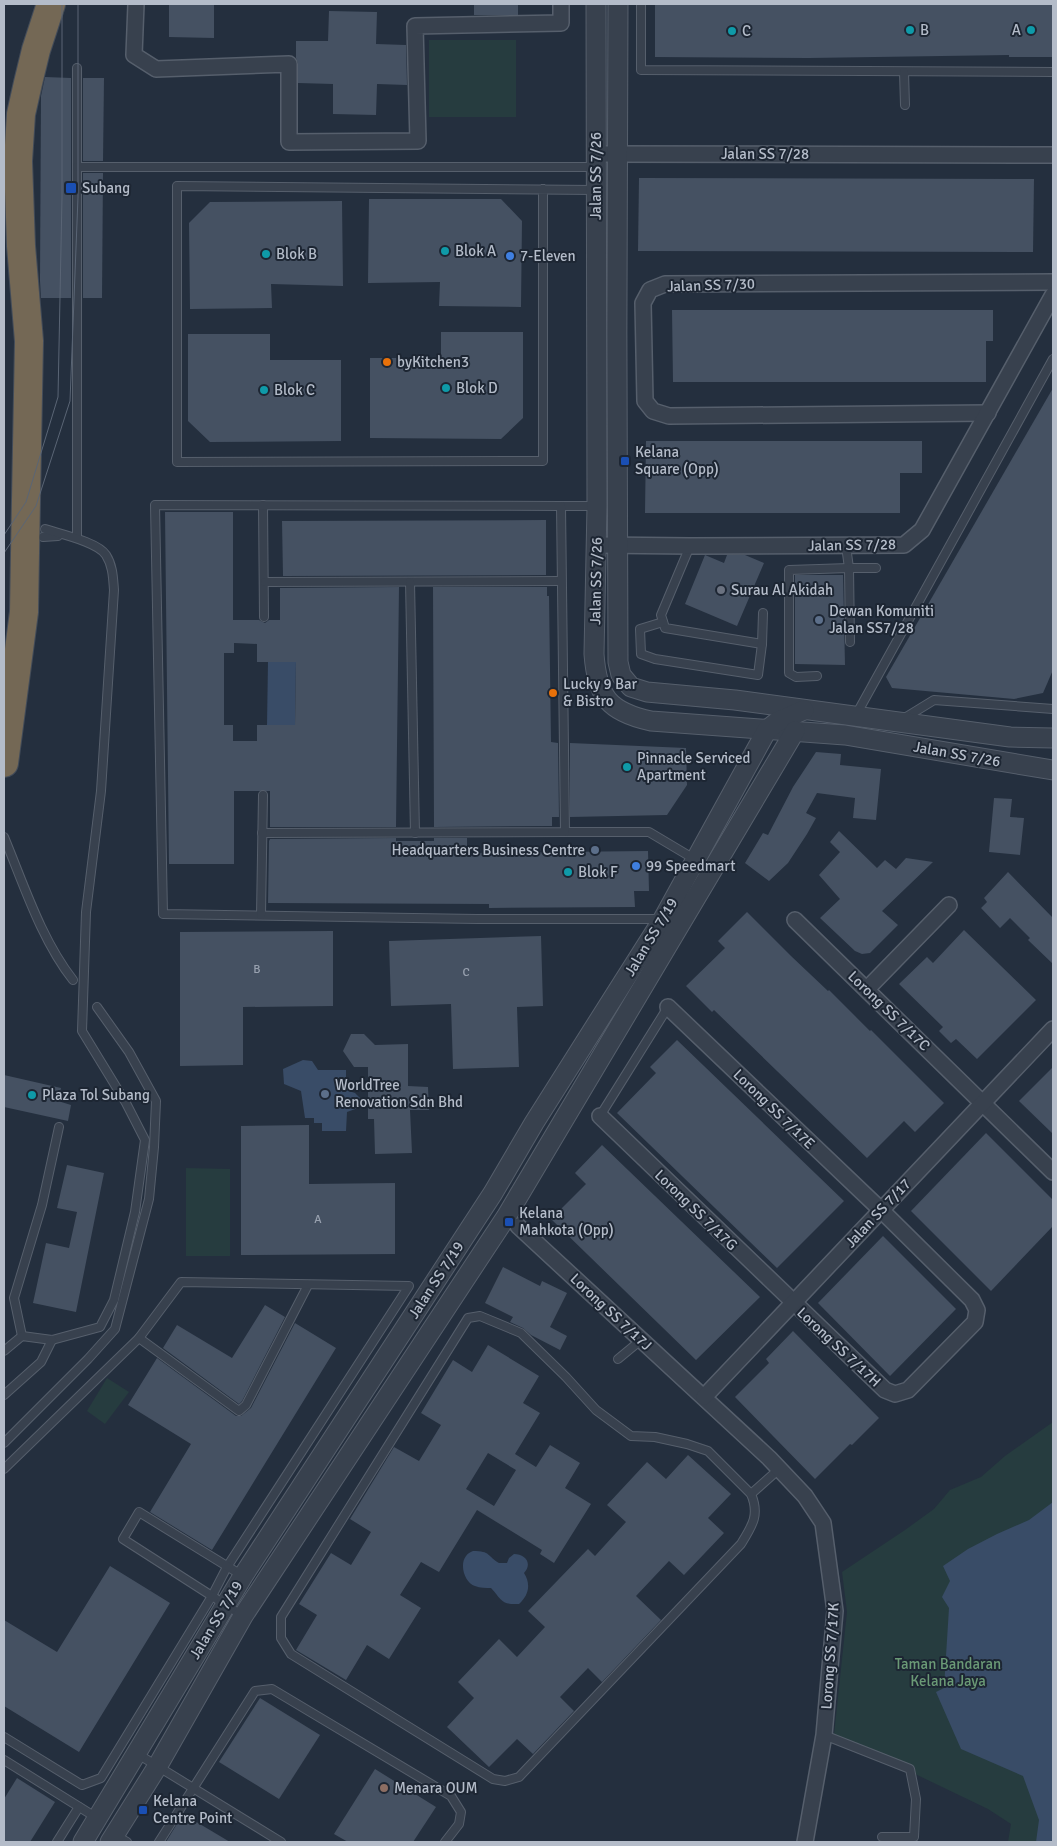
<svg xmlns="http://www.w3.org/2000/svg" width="1057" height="1846" font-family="Signika,sans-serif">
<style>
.green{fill:#263c3f}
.water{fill:#394c67}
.building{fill:#455162;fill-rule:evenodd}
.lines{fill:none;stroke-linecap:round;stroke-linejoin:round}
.service-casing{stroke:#565f6c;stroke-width:10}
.minor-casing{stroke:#565f6c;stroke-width:18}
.tertiary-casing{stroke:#565f6c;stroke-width:21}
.motorway-casing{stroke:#434c59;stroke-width:30}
.service{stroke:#38414e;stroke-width:8}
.minor{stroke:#38414e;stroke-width:15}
.tertiary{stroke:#38414e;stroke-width:19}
.motorway{stroke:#746855;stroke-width:28}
.tram{stroke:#5a6575;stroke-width:1}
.culture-dot{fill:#0f9aa8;stroke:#1d2633;stroke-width:2}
.transit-dot{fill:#1a4fb4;stroke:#1d2633;stroke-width:2}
.shop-dot{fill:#3f7fe0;stroke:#1d2633;stroke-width:2}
.food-dot{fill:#e8710a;stroke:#1d2633;stroke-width:2}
.worship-dot{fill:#6b7280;stroke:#1d2633;stroke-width:2}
.service-dot{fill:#5c6f8a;stroke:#1d2633;stroke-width:2}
.education-dot{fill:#8d6e63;stroke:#1d2633;stroke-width:2}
.labels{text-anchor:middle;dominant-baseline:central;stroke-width:4;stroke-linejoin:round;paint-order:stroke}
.number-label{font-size:12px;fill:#98a1af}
.poi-label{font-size:15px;fill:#b4bcc9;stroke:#1d2633;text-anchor:start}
.street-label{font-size:15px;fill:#b4bcc9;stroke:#1d2633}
.park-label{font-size:15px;fill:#6b9a76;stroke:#1d2633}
</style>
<rect width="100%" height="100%" fill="#242f3e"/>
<!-- green -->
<g class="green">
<rect x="429" y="40" width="87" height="77"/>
<path d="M186,1168L230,1169V1256H186Z"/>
<path d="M107,1378L129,1392L105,1424L87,1411Z"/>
<path d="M1053,1422V1842H1008L1011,1824L988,1809L834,1735L847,1612L842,1572L905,1530L934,1509L950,1490L981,1477L1005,1456Z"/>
</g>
<!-- water -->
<g class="water">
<path d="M268,662H296L295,725H267Z"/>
<path d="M303,1060L312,1061L318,1070H346V1090L355,1093L361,1099V1107L347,1112L346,1131H322V1123H314V1118H305L301,1091L284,1084L283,1069Z"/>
<path d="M1053,1502V1842H1036L1039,1820L1023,1776L961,1749L936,1692L944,1688L949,1608L942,1597L950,1581L943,1566L968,1549L997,1534L1029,1520Z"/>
<path d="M473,1551C491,1551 487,1556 499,1563H507L509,1558L514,1554C525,1554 533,1563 524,1573C531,1584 529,1595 519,1604C501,1605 502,1600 491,1588C486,1588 480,1588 475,1586C465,1583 459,1565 466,1556C468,1553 471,1552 473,1551Z"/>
</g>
<!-- building -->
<g class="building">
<path d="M169,4H214V38L169,37Z"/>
<rect x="474" y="4" width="44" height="11"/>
<path d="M655,4H1053V57H1009V55L809,58L655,57Z"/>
<path d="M329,11L377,12L376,44L406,45L407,85L377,84L376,115L333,114V84L298,83V64L296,58V41H328Z"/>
<path d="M45,77L71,78V298H41L40,281L41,96Z"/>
<path d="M83,78H104L103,161H83Z"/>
<path d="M83,173H103L102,298H83Z"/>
<path d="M639,178L1034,179L1033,252L638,251Z"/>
<path d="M369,199H501L522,221L521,307L439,306L440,282L368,283Z"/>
<path d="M342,201L343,286L271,284L272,308L190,309L189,223L210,202Z"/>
<path d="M672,310H993V341H986V382H673Z"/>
<path d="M441,332H523V418L501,439L370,438V358H441Z"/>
<path d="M188,334H270V360H341V441L210,442L188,421Z"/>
<path d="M1053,388V670L1043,693L1014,699L892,688L886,677Z"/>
<path d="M646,441H922V473H900V513H645Z"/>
<path d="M165,512H233V620H259L265,623L269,620H280V588H283L399,587L396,827H270V791H234V864H169ZM234,643L257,644V662H296L295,725H257V741H233V725H224V653H234Z"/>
<path d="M546,520V575L283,576L282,521Z"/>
<path d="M705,555L724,563L727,555H745L764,563L737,626L685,604Z"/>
<path d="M795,575H843L845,665L795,664Z"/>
<path d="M433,587H547V596H549L551,742L558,743L559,817H552V826L434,827Z"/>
<path d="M570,743L686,748L687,785L667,815L570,817Z"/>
<path d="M816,752L841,754L840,765L881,769L876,820L853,818L855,798L817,793L806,813L816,818L807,834L788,863L769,881L745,863L763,833L768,835L793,787Z"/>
<path d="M994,798L1012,799L1010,817L1024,818L1020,855L989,852Z"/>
<path d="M839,831L877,868L885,860L896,869L906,858L933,862L882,911L898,925L870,953L862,954L855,951L820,918L840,899L819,875L840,852L830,842Z"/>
<path d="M396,838V841H434V838H467V853L648,851L649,891H634L635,907L489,908V904L268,903L269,841L270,839Z"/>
<path d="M1008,872L1053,918V964L1028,940L1030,938L1010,918L1000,928L981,908L987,902L984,898Z"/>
<path d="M747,912L791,956L828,991L829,990L870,1031L871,1030L944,1103L915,1132L904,1121L867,1158L714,1010L712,1012L686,986L725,948L718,941Z"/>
<path d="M964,930L1036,1000L977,1059L956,1039L951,1043L939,1031L943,1027L899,984L927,957L933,963Z"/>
<path d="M333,931V1006L243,1007V1065L180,1066V932Z"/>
<path d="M541,936L543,1006L517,1007L519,1067L453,1069L451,1004L391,1006L389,941Z"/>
<path d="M351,1034H364L375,1045L408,1044V1086L428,1087L429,1110H410L412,1153L375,1154L374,1119H368V1067H354L343,1051Z"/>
<path d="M677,1040L844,1201L777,1268L617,1113L656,1073L650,1067Z"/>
<path d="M1053,1067V1134L1019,1101Z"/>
<path d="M4,1075L61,1088L58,1101L71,1105L68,1121L4,1107Z"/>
<path d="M309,1125V1184L395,1183V1254L241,1255V1126Z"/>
<path d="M986,1133L1053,1200V1226L991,1291L911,1211Z"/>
<path d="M602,1145L760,1297L696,1360L551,1219L586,1184L575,1173Z"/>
<path d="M67,1165L104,1173L76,1312L33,1303L46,1243L69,1248L77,1212L57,1208Z"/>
<path d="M883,1236L956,1309L890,1376L818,1303Z"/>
<path d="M503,1267L540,1286L542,1281L567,1293L550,1327L567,1336L560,1350L531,1335L523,1328L510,1322L513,1317L485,1303Z"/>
<path d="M265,1305L285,1317L242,1401L239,1404L163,1348L177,1325L232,1358Z"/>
<path d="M295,1323L336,1348L212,1550L150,1512L191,1444L128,1405L157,1358L236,1416H241L251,1408Z"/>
<path d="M793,1331L879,1418L852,1445L850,1444L815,1479L735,1397L769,1363L766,1359Z"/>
<path d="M488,1345L539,1376L523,1403L540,1413L515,1454L536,1467L550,1445L580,1463L565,1488L591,1504L554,1563L540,1554L542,1550L477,1510L439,1572L421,1562L400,1595L421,1608L389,1659L367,1645L346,1680L296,1650L317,1615L299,1604L331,1553L351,1565L371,1532L350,1519L394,1447L419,1461L441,1425L421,1413L453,1360L472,1372ZM488,1453L516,1470L494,1506L466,1489Z"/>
<path d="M688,1455L731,1494L708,1518L724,1533L684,1575L669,1561L636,1596L661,1620L602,1682L588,1668L560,1697L574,1711L533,1754L517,1739L489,1767L447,1727L474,1698L458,1682L499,1639L517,1657L545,1627L528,1611L588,1549L595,1556L626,1522L607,1505L647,1462L666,1479Z"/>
<path d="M110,1566L170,1603L79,1752L4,1706V1620L57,1652Z"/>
<path d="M260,1698L320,1735L279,1799L219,1762Z"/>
<path d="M375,1769L436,1807L413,1842H348L334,1834Z"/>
<path d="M17,1778L55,1802L30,1842H4V1799Z"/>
<path d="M183,1814L230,1842H166Z"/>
</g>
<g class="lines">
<!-- service casing -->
<g class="service-casing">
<g id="service">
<path d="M641,4V70L1053,72"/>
<path d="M77,68V538"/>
<path d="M904,72L905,105"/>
<path d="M77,167H595"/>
<path d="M543,189V461L177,462V186L595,190"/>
<path d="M263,505L264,617"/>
<path d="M561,506H596"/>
<path d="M43,537L58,536"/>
<path d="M690,546L661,615L665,628L762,644"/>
<path d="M846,546L849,568H876"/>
<path d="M265,582L560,581"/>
<path d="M410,582L415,833"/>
<path d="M663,622L640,629L641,654L655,659L758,675L762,644L763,613"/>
<path d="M817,676L796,677L789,673V570L849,568L850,642"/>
<path d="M856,715L1053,359"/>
<path d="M903,719L934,700L1053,709"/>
<path d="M565,832H649L696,860"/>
<path d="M262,833L565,832L561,506L155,505L163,914L477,919H660"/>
<path d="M4,837C24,885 41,939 73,980"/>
<path d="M261,915L263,795"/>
<path d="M600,1116L668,1007"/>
<path d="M480,1316L521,1333L566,1377L596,1410L631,1436L655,1437L687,1444L708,1451L751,1494C760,1515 752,1526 741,1544L519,1777L505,1781L493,1779L291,1654L281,1638V1617L468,1318Z"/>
<path d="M22,1336L14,1298L42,1205L59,1127"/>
<path d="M139,1338L239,1411L246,1405L308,1285"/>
<path d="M4,1351L22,1336L52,1340L100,1327L114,1300L135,1212L145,1140L126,1103L82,1031L86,912L101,791L114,590C113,578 113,566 106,555C98,542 60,534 45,529"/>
<path d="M618,1359L641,1340"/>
<path d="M4,1395L41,1362L52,1340"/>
<path d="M4,1443L88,1359L115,1329L149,1199L154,1147L156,1101L129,1052L97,1007"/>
<path d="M4,1469L139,1338L181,1282L409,1286L227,1567L212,1596L101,1778L82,1785L4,1737"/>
<path d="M751,1494L778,1470"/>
<path d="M243,1576L139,1512L123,1539L243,1616"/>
<path d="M824,1735L910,1769L916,1799L914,1837H882"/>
<path d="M136,1753L281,1842"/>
<path d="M4,1760L97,1818"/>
<path d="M115,1835L127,1842"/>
<path d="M57,1842L79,1807"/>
<path d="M159,1842L255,1691L272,1689L451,1796L461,1812L459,1824L445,1842"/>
</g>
</g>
<!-- minor casing -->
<g class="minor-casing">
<g id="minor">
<path d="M136,4L134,55L156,69L289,64V142L418,141L415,26L561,23V4"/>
<path d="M596,154L1053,155"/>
<path d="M988,413L669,416L653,411L645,401L643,303L650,290L665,284L1053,282"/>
<path d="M597,545L690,546L904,545L922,530L1053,295"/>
<path d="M795,920L1053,1172"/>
<path d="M867,989L949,905"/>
<path d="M600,1116L885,1390L895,1394L908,1390L975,1322L977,1310L972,1300L881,1210L668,1007"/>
<path d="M518,1226L769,1458L805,1496L823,1523L835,1611L824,1735L805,1842"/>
<path d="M704,1397L1053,1029"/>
</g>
</g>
<!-- tertiary casing -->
<g class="tertiary-casing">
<g id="tertiary">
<path d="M596,4L597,506L594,654C597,697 609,712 651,721L845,735L1053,770"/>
<path d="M618,4C616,223 617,443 618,662L621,675L631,687L647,692L735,700L1010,737L1053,738"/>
<path d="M83,1842L243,1576L493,1193L534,1123L663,919L767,730L777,722L804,710"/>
<path d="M110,1842L157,1767L243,1616L506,1217L795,731"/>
</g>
</g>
<!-- motorway casing -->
<g class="motorway-casing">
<path id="motorway" d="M4,763L24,612L25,553L29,341L21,246L18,161L21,114L28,83L36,50L51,4"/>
</g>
<!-- service -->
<use href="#service" class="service"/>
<!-- minor -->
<use href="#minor" class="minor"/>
<!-- tertiary -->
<use href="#tertiary" class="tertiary"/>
<!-- motorway -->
<use href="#motorway" class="motorway"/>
<!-- tram -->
<g class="tram">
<path d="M4,535L26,502L58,397L62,197V4"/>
<path d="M4,553L36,506L70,401L78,197V4"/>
</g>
</g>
<!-- markers -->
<g class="culture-dot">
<circle cx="910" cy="30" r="5"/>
<circle cx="1031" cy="30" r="5"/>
<circle cx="732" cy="31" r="5"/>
<circle cx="445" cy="251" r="5"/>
<circle cx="266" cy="254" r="5"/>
<circle cx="446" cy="388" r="5"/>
<circle cx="264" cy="390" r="5"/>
<circle cx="627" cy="767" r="5"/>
<circle cx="568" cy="872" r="5"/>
<circle cx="32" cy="1095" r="5"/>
</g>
<g class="transit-dot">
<rect x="65" y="182" width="12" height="12" rx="2.5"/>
<rect x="620" y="456" width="10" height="10" rx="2.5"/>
<rect x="504" y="1217" width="10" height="10" rx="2.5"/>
<rect x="138" y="1805" width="10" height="10" rx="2.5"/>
</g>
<g class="shop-dot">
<circle cx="510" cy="256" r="5"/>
<circle cx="636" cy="866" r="5"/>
</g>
<g class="food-dot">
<circle cx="387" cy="362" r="5"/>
<circle cx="553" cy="693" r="5"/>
</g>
<circle class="worship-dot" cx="721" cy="590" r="5"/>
<g class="service-dot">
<circle cx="819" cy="620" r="5"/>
<circle cx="595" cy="850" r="5"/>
<circle cx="325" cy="1094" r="5"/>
</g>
<circle class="education-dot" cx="384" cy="1788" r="5"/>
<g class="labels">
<!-- number labels -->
<g class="number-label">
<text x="257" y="969">B</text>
<text x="466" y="972">C</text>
<text x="318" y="1219">A</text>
</g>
<!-- poi labels -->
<g class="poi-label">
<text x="920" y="30">B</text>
<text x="1021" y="30" text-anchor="end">A</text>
<text x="742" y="31">C</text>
<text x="82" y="188">Subang</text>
<text x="455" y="251">Blok A</text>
<text x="276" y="254">Blok B</text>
<text x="520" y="256">7-Eleven</text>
<text x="397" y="362">byKitchen3</text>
<text x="456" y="388">Blok D</text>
<text x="274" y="390">Blok C</text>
<text x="635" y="452">Kelana<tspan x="635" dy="17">Square (Opp)</tspan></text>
<text x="731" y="590">Surau Al Akidah</text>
<text x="829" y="611">Dewan Komuniti<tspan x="829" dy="17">Jalan SS7/28</tspan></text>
<text x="563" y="684">Lucky 9 Bar<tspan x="563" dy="17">&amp; Bistro</tspan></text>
<text x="637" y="758">Pinnacle Serviced<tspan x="637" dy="17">Apartment</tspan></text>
<text x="585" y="850" text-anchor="end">Headquarters Business Centre</text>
<text x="646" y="866">99 Speedmart</text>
<text x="578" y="872">Blok F</text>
<text x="335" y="1085">WorldTree<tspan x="335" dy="17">Renovation Sdn Bhd</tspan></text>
<text x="42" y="1095">Plaza Tol Subang</text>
<text x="519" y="1213">Kelana<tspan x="519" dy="17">Mahkota (Opp)</tspan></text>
<text x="394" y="1788">Menara OUM</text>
<text x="153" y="1801">Kelana<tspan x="153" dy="17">Centre Point</tspan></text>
</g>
<!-- street labels -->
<g class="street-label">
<text x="765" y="154">Jalan SS 7/28</text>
<text transform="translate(596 176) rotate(-90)">Jalan SS 7/26</text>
<text transform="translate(711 285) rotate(-2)">Jalan SS 7/30</text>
<text transform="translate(852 545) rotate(-1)">Jalan SS 7/28</text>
<text transform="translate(596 581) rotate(-89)">Jalan SS 7/26</text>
<text transform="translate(957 754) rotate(10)">Jalan SS 7/26</text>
<text transform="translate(651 937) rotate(-59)">Jalan SS 7/19</text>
<text transform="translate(889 1011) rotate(44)">Lorong SS 7/17C</text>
<text transform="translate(774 1109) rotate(44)">Lorong SS 7/17E</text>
<text transform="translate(696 1210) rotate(44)">Lorong SS 7/17G</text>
<text transform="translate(878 1213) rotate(-47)">Jalan SS 7/17</text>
<text transform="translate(436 1280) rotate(-57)">Jalan SS 7/19</text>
<text transform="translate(611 1312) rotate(43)">Lorong SS 7/17J</text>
<text transform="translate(839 1347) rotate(43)">Lorong SS 7/17H</text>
<text transform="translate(216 1620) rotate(-59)">Jalan SS 7/19</text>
<text transform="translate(830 1656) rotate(-86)">Lorong SS 7/17K</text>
</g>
<!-- park labels -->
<g class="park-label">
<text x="948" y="1664">Taman Bandaran<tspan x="948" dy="17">Kelana Jaya</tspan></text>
</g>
</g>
<!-- border -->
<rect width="1057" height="1846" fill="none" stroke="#b4bcc9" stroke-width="10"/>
</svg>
